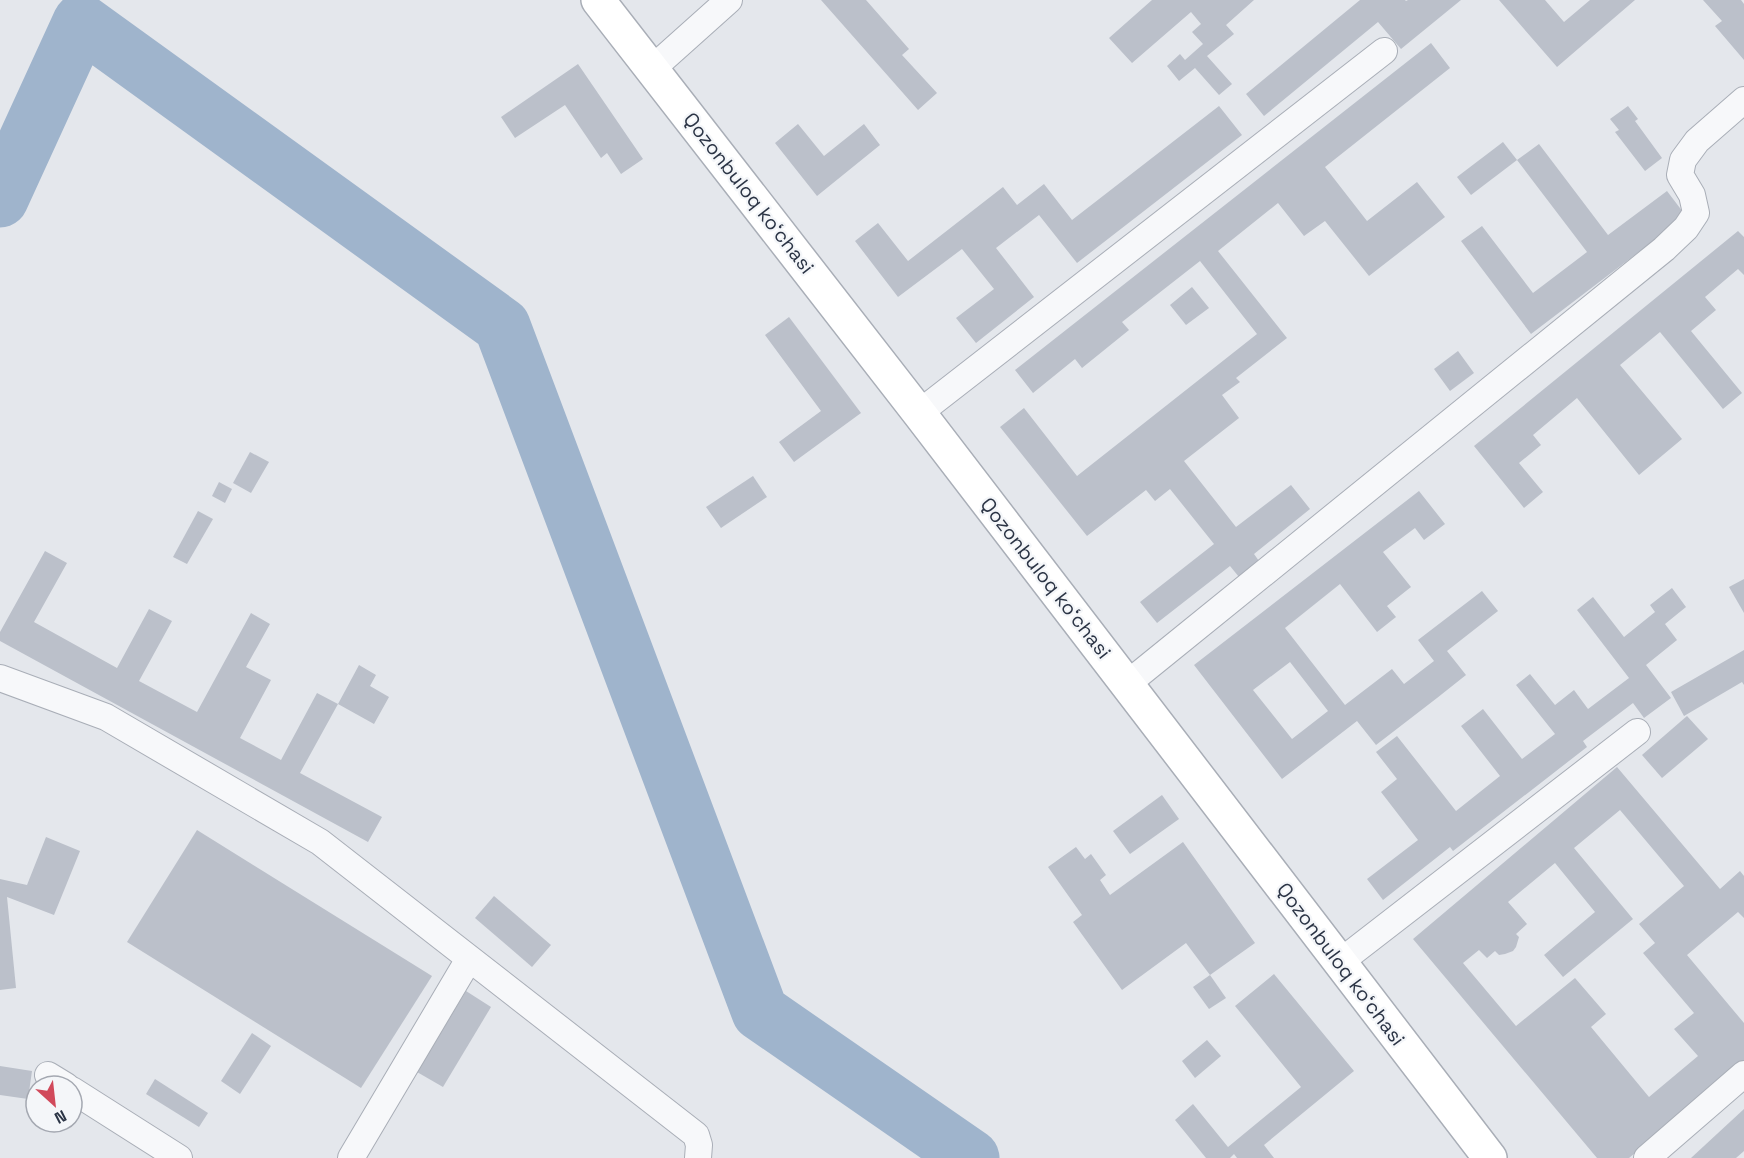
<svg xmlns="http://www.w3.org/2000/svg" width="1744" height="1158" font-family="'Space Grotesk',sans-serif">
<style>
.lines{fill:none;stroke-linecap:round;stroke-linejoin:round}
.river{stroke:#9fb4cc;stroke-width:57}
.building{fill:#bbc0ca;fill-rule:evenodd}
.minor-casing{stroke:#a9aeb7;stroke-width:28}
.secondary-casing{stroke:#a9aeb7;stroke-width:36}
.minor{stroke:#f7f8fa;stroke-width:26}
.secondary{stroke:#fff;stroke-width:33}
.labels{text-anchor:middle;dominant-baseline:central;stroke-width:4.5;stroke-linejoin:round;paint-order:stroke}
.street-label{font-size:20px;fill:#2b3445;stroke:#f4f6f9}
</style>
<rect width="100%" height="100%" fill="#e4e7ec"/>
<g class="lines">
<!-- river -->
<path class="river" d="M0,199L81,22L502,326L760,1012L971,1158"/>
</g>
<!-- building -->
<g class="building">
<path d="M821,0H866L909,49L902,55L937,93L918,110Z"/>
<path d="M1152,0H1254L1226,25L1234,34L1207,56L1232,84L1219,95L1195,68L1179,81L1167,66L1180,54L1185,60L1203,44L1192,32L1201,24L1191,12L1132,63L1109,38Z"/>
<path d="M1360,0H1405L1406,1L1408,0H1461L1401,49L1378,22L1264,116L1246,94Z"/>
<path d="M1499,0H1545L1564,22L1590,0H1635L1557,67Z"/>
<path d="M1703,0H1741L1744,4V60L1715,26L1722,21Z"/>
<path d="M1431,43L1450,68L1325,167L1367,221L1417,182L1445,217L1369,276L1325,221L1304,236L1278,203L1218,251L1287,338L1236,378L1240,382L1222,395L1239,418L1184,461L1236,527L1291,485L1310,509L1254,554L1259,561L1239,577L1230,566L1157,623L1140,602L1214,544L1170,489L1155,501L1146,490L1087,536L1000,427L1024,408L1077,476L1257,334L1200,261L1122,322L1129,330L1082,368L1075,359L1033,393L1015,370Z"/>
<path d="M578,64L643,159L621,174L607,153L601,158L565,105L515,138L501,117Z"/>
<path d="M1219,106L1242,135L1077,263L1039,215L996,248L1034,297L976,343L956,318L994,289L962,249L898,297L855,241L878,223L908,261L1003,187L1017,205L1044,184L1072,220Z"/>
<path d="M1628,106L1638,119L1635,121L1662,158L1645,171L1615,132L1619,130L1610,119Z"/>
<path d="M798,124L824,156L864,124L880,145L817,196L775,143Z"/>
<path d="M1503,142L1517,160L1471,195L1457,177Z"/>
<path d="M1539,144L1608,235L1667,191L1686,216L1531,334L1461,241L1482,226L1533,293L1587,252L1517,160Z"/>
<path d="M1738,231L1744,237V275L1738,269L1705,297L1716,310L1691,331L1742,393L1723,409L1660,332L1620,365L1682,439L1639,475L1577,398L1533,435L1541,445L1519,463L1543,492L1524,508L1474,446Z"/>
<path d="M1192,287L1209,308L1186,325L1170,305Z"/>
<path d="M789,317L861,413L794,462L779,442L821,411L765,335Z"/>
<path d="M1458,351L1474,373L1450,391L1434,369Z"/>
<path d="M250,452L269,462L251,493L233,483Z"/>
<path d="M753,476L767,497L721,528L706,507Z"/>
<path d="M219,482L232,489L225,503L212,496Z"/>
<path d="M1419,491L1445,524L1424,540L1415,528L1383,552L1411,587L1387,606L1396,617L1377,632L1340,584L1285,628L1345,705L1392,669L1404,684L1434,661L1418,640L1482,591L1498,611L1447,651L1466,675L1437,698L1376,745L1357,721L1282,779L1194,665ZM1290,662L1328,711L1292,739L1253,690Z"/>
<path d="M198,511L213,519L187,564L173,557Z"/>
<path d="M45,551L67,563L34,622L117,668L149,609L172,621L139,681L197,712L251,613L270,624L246,667L271,680L240,738L281,760L317,693L338,704L300,773L382,817L368,842L0,641V632Z"/>
<path d="M1744,579V613L1729,587Z"/>
<path d="M1672,588L1686,607L1665,624L1677,640L1646,665L1671,698L1644,718L1633,703L1583,741L1587,747L1453,851L1450,847L1383,900L1367,879L1418,840L1381,792L1397,779L1376,752L1397,736L1456,811L1500,776L1461,726L1483,709L1522,759L1555,734L1516,685L1530,674L1555,705L1574,690L1588,709L1629,678L1577,610L1593,597L1624,637L1655,612L1650,605Z"/>
<path d="M1744,650V685L1742,682L1684,716L1671,692Z"/>
<path d="M359,665L376,675L370,686L389,697L374,724L338,704Z"/>
<path d="M1687,716L1708,739L1662,778L1642,755Z"/>
<path d="M1617,767L1720,889L1740,871L1744,876V918L1738,912L1687,955L1744,1023V1062L1629,1158H1597L1413,939ZM1620,810L1684,886L1639,924L1655,943L1643,953L1694,1013L1674,1029L1698,1056L1649,1097L1591,1027L1606,1014L1575,978L1516,1026L1463,963L1479,950L1487,958L1495,951L1499,955L1505,954L1513,951L1516,947L1519,937L1516,934L1527,924L1508,902L1555,863L1595,912L1544,955L1563,977L1633,919L1574,848Z"/>
<path d="M1162,795L1179,819L1130,854L1113,831Z"/>
<path d="M197,830L432,976L361,1088L127,942Z"/>
<path d="M46,837L80,851L54,915L7,897L16,988L0,990V879L27,885Z"/>
<path d="M1183,842L1255,943L1210,975L1186,943L1122,990L1073,922L1082,915L1048,867L1076,847L1085,859L1091,854L1106,875L1100,880L1110,895Z"/>
<path d="M494,896L551,945L532,967L475,918Z"/>
<path d="M1274,974L1354,1071L1264,1145L1274,1158H1237L1234,1154L1230,1158H1206L1175,1120L1193,1104L1228,1147L1301,1087L1235,1006Z"/>
<path d="M1210,975L1226,998L1209,1009L1193,987Z"/>
<path d="M466,991L491,1007L443,1087L417,1072Z"/>
<path d="M252,1033L271,1046L240,1094L221,1081Z"/>
<path d="M1207,1040L1221,1056L1195,1078L1182,1061Z"/>
<path d="M0,1066L32,1071L28,1099L0,1095Z"/>
<path d="M155,1079L208,1113L199,1127L146,1094Z"/>
<path d="M1744,1109V1151L1736,1158H1691Z"/>
</g>
<g class="lines">
<!-- minor casing -->
<g class="minor-casing">
<g id="minor">
<path d="M653,68L729,0"/>
<path d="M919,413L1384,51"/>
<path d="M0,678L106,717L320,842L696,1135L699,1145L698,1158"/>
<path d="M1127,684L1664,249L1686,228L1696,213L1692,195L1680,175L1683,160L1697,141L1744,100"/>
<path d="M1340,962L1637,732"/>
<path d="M48,1075L66,1086"/>
<path d="M72,1090L179,1158"/>
<path d="M351,1158L469,959"/>
<path d="M1647,1158L1744,1074"/>
</g>
</g>
<!-- secondary casing -->
<g class="secondary-casing">
<path id="secondary" d="M598,0L919,413L1490,1158"/>
</g>
<!-- minor -->
<use href="#minor" class="minor"/>
<!-- secondary -->
<use href="#secondary" class="secondary"/>
</g>
<g class="labels">
<!-- street labels -->
<g class="street-label">
<text transform="translate(749 193) rotate(52)">Qozonbuloq koʻchasi</text>
<text transform="translate(1046 578) rotate(52)">Qozonbuloq koʻchasi</text>
<text transform="translate(1341 964) rotate(53)">Qozonbuloq koʻchasi</text>
</g>
</g>
<!-- north arrow -->
<g transform="translate(54 1104) rotate(153)"><circle r="28" fill="#f4f6f9" stroke="#a4a8b1" stroke-width="1.5"/>
<path d="M0-4.5L10 22L0 15L-10 22Z" fill="#d1495b"/>
<text y="-9" font-size="16" font-weight="bold" text-anchor="middle" fill="#2b3445">N</text>
</g>
</svg>
